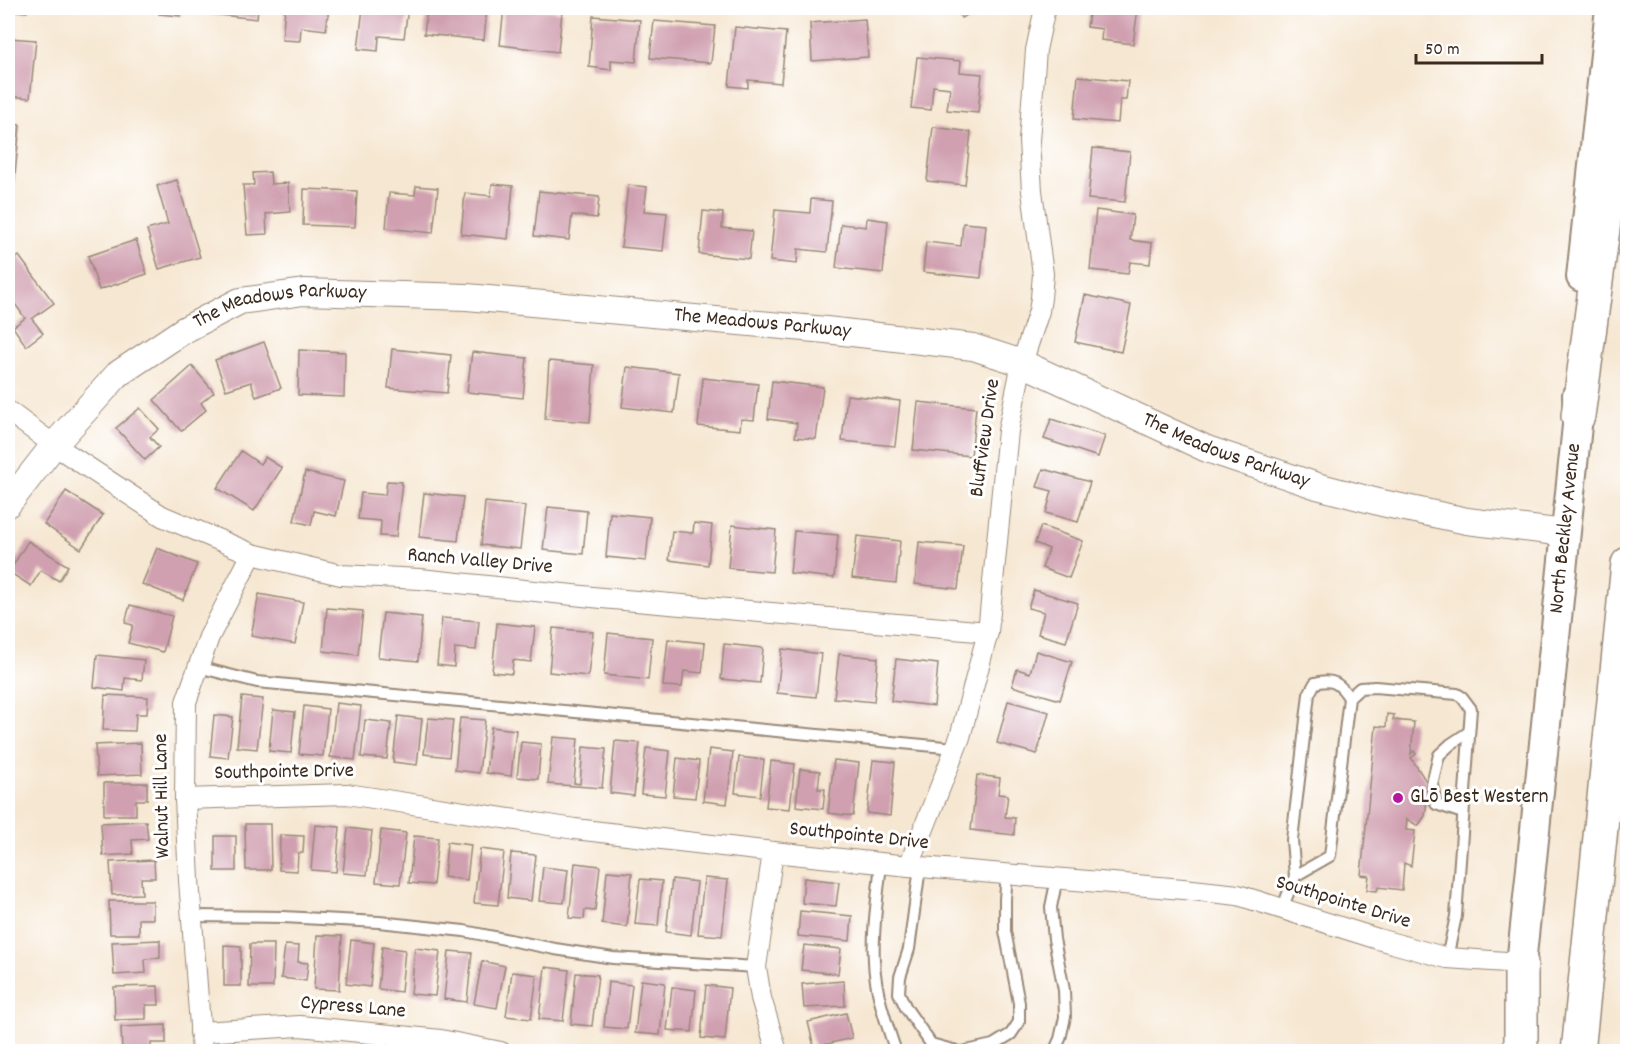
<svg xmlns="http://www.w3.org/2000/svg" width="1635" height="1059" font-family="Dekko,sans-serif">
<style>
.building{fill:#d0a0b1}
.lines{fill:none;stroke-linecap:round;stroke-linejoin:round}
.service-casing{stroke:#988878;stroke-width:14}
.minor-casing{stroke:#988878;stroke-width:22}
.tertiary-casing{stroke:#988878;stroke-width:28}
.secondary-casing{stroke:#988878;stroke-width:32}
.motorway-casing{stroke:#988878;stroke-width:36}
.service{stroke:#fff;stroke-width:10}
.minor{stroke:#fff;stroke-width:20}
.tertiary{stroke:#fff;stroke-width:26}
.secondary{stroke:#fff;stroke-width:28}
.motorway{stroke:#fff;stroke-width:33}
.poi-dot{fill:#b5179e;stroke:#fff;stroke-width:2}
.labels{text-anchor:middle;dominant-baseline:central;stroke-width:6;stroke-linejoin:round;paint-order:stroke}
.street-label{font-size:21px;fill:#3b2a1e;stroke:#fff}
.poi-label{font-size:21px;fill:#3b2a1e;stroke:#fff;text-anchor:start}
</style>
<rect width="100%" height="100%" fill="#fff"/>
<filter id="ink" filterUnits="userSpaceOnUse"><feTurbulence type="fractalNoise" baseFrequency=".0167" numOctaves="2"/><feDisplacementMap in="SourceGraphic" scale="12" xChannelSelector="R" yChannelSelector="G"/><feConvolveMatrix kernelMatrix="1 2 1 2 8 2 1 2 1" color-interpolation-filters="sRGB"/></filter>
<filter id="wash" filterUnits="userSpaceOnUse"><feTurbulence type="fractalNoise" baseFrequency=".008" numOctaves="4" result="noise"/><feDisplacementMap in="SourceGraphic" scale="24" xChannelSelector="R" yChannelSelector="G"/><feGaussianBlur stdDeviation="1.35" result="paint"/><feColorMatrix in="noise" values="0 0 0 0 0 0 0 0 0 0 0 0 0 0 0 0 0 1.4 0 .05"/><feComposite in="paint" operator="in"/></filter>
<g filter="url(#wash)">
<rect width="100%" height="100%" fill="#f6e7d2"/>
<g id="blocks">
<!-- building -->
<g class="building">
<path d="M8,8H27V12L8,10Z"/>
<path d="M160,8H182L181,16L159,14Z"/>
<path d="M194,8H258L257,19L193,12Z"/>
<path d="M285,8H329L326,30L301,27L300,41L282,40Z"/>
<path d="M363,8H408L404,38L379,36L378,51L358,49Z"/>
<path d="M427,8H487L484,40L424,34Z"/>
<path d="M504,8H523L562,12L558,52L500,45Z"/>
<path d="M956,8H972L974,12L961,18Z"/>
<path d="M1090,8H1138L1133,44L1101,40L1102,29L1087,27Z"/>
<path d="M593,16L640,20L636,62L611,60V70L589,67Z"/>
<path d="M865,19L868,57L812,61L810,23Z"/>
<path d="M654,21L715,26L711,63L650,58Z"/>
<path d="M735,27L786,32L781,83L748,80V88L729,86Z"/>
<path d="M8,38L36,40L30,98L8,96Z"/>
<path d="M917,57L961,61L960,72L982,74L978,113L947,110L950,88L933,86L931,110L911,108Z"/>
<path d="M1078,76L1128,81L1126,100H1120L1118,123L1074,119Z"/>
<path d="M8,124L20,125L12,203H8Z"/>
<path d="M933,127L971,132L965,185L927,181Z"/>
<path d="M1093,148L1130,152L1125,202L1088,199Z"/>
<path d="M270,172L271,184L288,183L290,212L266,214L267,234L247,235L243,185H254L253,173Z"/>
<path d="M177,180L200,257L159,269L147,230L168,224L157,186Z"/>
<path d="M492,184L513,186L508,239L461,234L465,193L491,196Z"/>
<path d="M628,185L647,187L644,211L667,213L663,251L621,247Z"/>
<path d="M416,186L438,188L433,233L386,228L389,193L415,195Z"/>
<path d="M304,189L357,191L355,227L303,225Z"/>
<path d="M539,191L599,197L597,218L572,215L569,240L534,236Z"/>
<path d="M811,199L832,201L827,252L798,249L797,264L770,261L775,210L810,213Z"/>
<path d="M1096,210L1133,215L1130,240L1152,243L1150,264L1130,262L1128,274L1090,270Z"/>
<path d="M703,211L723,213L722,228L752,231L749,259L699,254Z"/>
<path d="M867,218L888,221L883,273L836,268L841,224L866,227Z"/>
<path d="M963,223L986,225L981,278L923,272L926,242L961,246Z"/>
<path d="M136,240L147,274L99,290L88,256Z"/>
<path d="M19,256L54,303L32,319L43,333L26,346L13,327L25,318L8,294V264Z"/>
<path d="M1085,295L1131,305L1121,352L1075,342Z"/>
<path d="M264,342L281,388L256,397L251,382L226,390L215,360Z"/>
<path d="M392,349L451,355L447,393L388,388Z"/>
<path d="M299,350L345,352L344,397L298,395Z"/>
<path d="M472,352L527,358L523,398L467,392Z"/>
<path d="M549,361L594,365L590,422L545,419Z"/>
<path d="M192,366L214,392L201,403L206,410L181,431L154,400Z"/>
<path d="M627,367L679,373L674,413L622,407Z"/>
<path d="M703,378L758,384L754,420L741,419L740,430L698,426Z"/>
<path d="M772,381L823,387L816,439L795,437L797,423L768,419Z"/>
<path d="M847,395L900,401L895,446L842,441Z"/>
<path d="M918,402L976,408L971,456L913,450Z"/>
<path d="M140,408L159,429L150,437L159,447L145,460L116,428Z"/>
<path d="M1051,419L1105,436L1098,457L1044,439Z"/>
<path d="M241,451L260,464L265,457L282,468L254,511L217,488Z"/>
<path d="M1043,469L1090,482L1078,522L1046,513L1052,491L1037,487Z"/>
<path d="M305,472L344,481L336,516L314,511L311,525L294,521Z"/>
<path d="M387,481L402,482L396,537L380,536L381,521L358,519L361,493L385,495Z"/>
<path d="M66,491L103,515L81,549L44,524Z"/>
<path d="M424,493L463,497L458,541L419,537Z"/>
<path d="M485,502L525,506L520,549L481,545Z"/>
<path d="M548,507L587,511L583,554L543,550Z"/>
<path d="M610,513L650,517L646,561L606,557Z"/>
<path d="M694,523L712,525L708,565L669,560L672,531L693,533Z"/>
<path d="M732,525L776,530L772,572L728,568Z"/>
<path d="M1041,526L1083,541L1069,578L1042,568L1049,549L1035,543Z"/>
<path d="M794,531L838,535L834,578L790,573Z"/>
<path d="M857,536L900,541L896,583L852,578Z"/>
<path d="M28,541L68,566L59,581L41,570L31,586L9,572Z"/>
<path d="M919,542L963,546L958,589L915,584Z"/>
<path d="M157,548L197,564L183,600L142,584Z"/>
<path d="M1034,590L1078,603L1066,642L1038,634L1044,612L1028,608Z"/>
<path d="M259,594L303,602L295,644L251,636Z"/>
<path d="M130,605L172,616L163,652L128,643L133,625L125,623Z"/>
<path d="M327,608L363,611L358,655L323,651Z"/>
<path d="M383,613L422,617L418,661L378,657Z"/>
<path d="M442,618L479,621L476,650L455,648L454,667L437,665Z"/>
<path d="M497,623L535,627L531,662L513,660L512,674L492,672Z"/>
<path d="M553,628L593,632L588,676L549,672Z"/>
<path d="M608,633L652,638L648,680L604,675Z"/>
<path d="M668,639L705,643L702,673L684,671L682,687L663,686Z"/>
<path d="M724,644L763,648L760,683L721,679Z"/>
<path d="M782,649L821,654L816,697L777,693Z"/>
<path d="M1036,651L1072,662L1060,700L1012,686L1017,669L1030,673Z"/>
<path d="M839,654L878,658L874,702L834,698Z"/>
<path d="M97,655L144,660L142,680L125,678L124,691L94,687Z"/>
<path d="M896,659L938,664L934,706L891,701Z"/>
<path d="M105,695L148,697L147,714H136L135,731L103,730Z"/>
<path d="M242,697L263,699L257,749L237,747Z"/>
<path d="M1008,701L1049,712L1037,754L997,743Z"/>
<path d="M336,703L361,706L355,760L330,757Z"/>
<path d="M304,706L328,709L323,756L299,754Z"/>
<path d="M273,710L295,712L291,753L269,751Z"/>
<path d="M1387,714L1394,715L1393,720L1414,722L1411,754L1414,751L1416,754L1411,758L1426,781L1428,792L1425,816L1418,826L1407,819L1406,830L1415,831L1411,866L1404,863L1402,890L1378,887L1377,891L1367,890L1369,876L1361,875L1376,726L1386,727Z"/>
<path d="M214,715L233,717L228,758L210,756Z"/>
<path d="M398,716L422,719L417,765L393,762Z"/>
<path d="M428,718L453,720L449,757L424,754Z"/>
<path d="M460,718L485,720L479,773L455,770Z"/>
<path d="M365,720L391,723L387,759L361,757Z"/>
<path d="M491,727L516,730L511,776L486,773Z"/>
<path d="M553,737L578,739L574,783L580,784L583,747L606,749L602,788L548,784Z"/>
<path d="M615,741L640,743L634,796L610,793Z"/>
<path d="M521,742L541,744L538,779L517,777Z"/>
<path d="M141,743L142,774L97,776L95,745Z"/>
<path d="M646,748L670,751L665,796L641,794Z"/>
<path d="M709,749L733,752L727,804L703,801Z"/>
<path d="M739,757L764,760L760,796L735,793Z"/>
<path d="M677,758L699,761L695,798L673,796Z"/>
<path d="M834,760L859,763L853,816L828,813Z"/>
<path d="M873,760L895,762L890,816L867,813Z"/>
<path d="M771,761L795,764L790,809L766,807Z"/>
<path d="M800,769L820,771L818,789H825L823,809L796,806Z"/>
<path d="M977,775L1000,778L998,794L1008,795L1005,817L1015,818L1014,835L971,830Z"/>
<path d="M104,783H147V800H136V815H104Z"/>
<path d="M146,821L148,839L132,840L133,854L103,856L101,823Z"/>
<path d="M245,824H270L271,870H246Z"/>
<path d="M315,825L340,827L336,872L311,870Z"/>
<path d="M348,828L372,831L367,875L343,873Z"/>
<path d="M381,830L406,833L400,884L376,882Z"/>
<path d="M280,835L304,836L303,853H298L297,871L279,870Z"/>
<rect x="215" y="836" width="21" height="35"/>
<path d="M414,836L438,838L433,885L409,883Z"/>
<path d="M447,842L471,845L467,880L444,877Z"/>
<path d="M480,849L504,852L498,905L474,903Z"/>
<path d="M511,853L536,855L531,901L507,898Z"/>
<path d="M154,860L155,878H141L142,894L112,895L110,862Z"/>
<path d="M575,863L600,866L595,911L585,910L584,919L569,918Z"/>
<path d="M543,867L568,870L564,903L539,901Z"/>
<path d="M607,871L632,873L627,927L602,924Z"/>
<path d="M704,878L728,880L722,936L698,934Z"/>
<path d="M804,878L839,882L836,906L802,903Z"/>
<path d="M640,879L662,881L658,926L635,924Z"/>
<path d="M672,879L697,882L691,935L666,932Z"/>
<path d="M109,901H153V919H139V934H110Z"/>
<path d="M800,911L852,916L850,941L798,936Z"/>
<path d="M317,935L342,936L339,990L314,989Z"/>
<path d="M160,940V958L145,959L146,973L114,975L112,942Z"/>
<path d="M351,940L374,943L370,987L346,984Z"/>
<path d="M250,944H274L273,987H249Z"/>
<path d="M224,945L241,946V986H224Z"/>
<path d="M285,945L299,946L298,962L308,963L306,981L281,978Z"/>
<path d="M804,945L841,949L838,974L801,970Z"/>
<path d="M382,947L405,950L401,992L378,989Z"/>
<path d="M415,948L440,951L435,996L411,994Z"/>
<path d="M449,951L472,953L467,1002L444,999Z"/>
<path d="M482,961L505,966L497,1008L474,1004Z"/>
<path d="M545,967L569,970L563,1021L539,1019Z"/>
<path d="M512,972L537,975L531,1019L506,1016Z"/>
<path d="M576,973L598,975L592,1026L571,1024Z"/>
<path d="M641,980L665,983L660,1035L635,1033Z"/>
<path d="M844,981L845,1006L804,1008L802,984Z"/>
<path d="M608,982L632,985L627,1029L604,1027Z"/>
<path d="M706,985L730,988L725,1040L701,1038Z"/>
<path d="M158,986L159,1005H146V1019L115,1020L114,987Z"/>
<path d="M672,987L696,990L692,1032L667,1030Z"/>
<path d="M846,1013L852,1038L814,1047L808,1022Z"/>
<path d="M166,1025V1043H151V1052H122L121,1027Z"/>
</g>
</g>
</g>
<g filter="url(#ink)">
<use href="#blocks" fill-opacity="0" stroke="#988878" stroke-width="1.5"/>
<g class="lines">
<!-- service casing -->
<g class="service-casing">
<g id="service">
<path d="M198,667L257,682L955,748"/>
<path d="M1463,813L1436,804L1432,784L1439,755L1451,744L1469,732"/>
<path d="M881,863C878,895 872,929 874,961C875,992 886,1022 896,1052"/>
<path d="M920,867L909,949L900,977L899,993L906,1008L931,1044L960,1052"/>
<path d="M1295,876L1292,840L1309,694L1315,683C1332,678 1340,683 1349,698"/>
<path d="M1282,909L1295,876L1330,856L1349,698L1360,688L1375,687L1457,694L1462,697L1471,709L1456,916L1447,958"/>
<path d="M191,916L283,917L379,922L464,931L555,949L613,958L756,967"/>
<path d="M962,1052L993,1045L1011,1034L1019,1022V1003L1005,931V899L1007,874"/>
<path d="M1054,1052L1060,1039L1065,1017L1064,990L1054,939L1051,907L1057,878"/>
</g>
</g>
<!-- minor casing -->
<g class="minor-casing">
<g id="minor">
<path d="M8,411L54,445L162,516L252,554L341,575L420,579L602,598L988,632"/>
<path d="M185,799L347,794L575,829L773,852L909,866L1183,889L1238,895L1378,939L1447,958L1521,963"/>
<path d="M773,852L756,967L761,998L777,1052"/>
<path d="M909,866L960,737L988,632L1008,431L1022,363L1039,311L1041,298L1043,274L1032,191L1029,141L1036,50L1045,8"/>
<path d="M200,1032L300,1026L441,1040L501,1052"/>
<path d="M202,1052L189,880L185,799L186,702L209,637L252,554"/>
</g>
</g>
<!-- tertiary casing -->
<g class="tertiary-casing">
<g id="tertiary">
<path id="s1" d="M8,504L54,445L118,374L184,330L240,301L304,292L467,297L826,330L973,347L1022,363L1207,449L1317,486L1382,503L1467,521L1565,533"/>
</g>
</g>
<!-- secondary casing -->
<g class="secondary-casing">
<g id="secondary">
<path d="M1581,277L1610,8"/>
<path id="s2" d="M1519,984L1578,416L1577,395"/>
</g>
</g>
<!-- motorway casing -->
<g class="motorway-casing">
<g id="motorway">
<path d="M1578,416L1628,42"/>
<path d="M1521,1052V963"/>
<path d="M1578,1052L1628,564"/>
</g>
</g>
<!-- service -->
<use href="#service" class="service"/>
<!-- minor -->
<use href="#minor" class="minor"/>
<!-- tertiary -->
<use href="#tertiary" class="tertiary"/>
<!-- secondary -->
<use href="#secondary" class="secondary"/>
<!-- motorway -->
<use href="#motorway" class="motorway"/>
</g>
</g>
<!-- markers -->
<circle class="poi-dot" cx="1398" cy="798" r="6"/>
<g class="labels">
<!-- street labels -->
<g class="street-label">
<text stroke="none"><textPath href="#s1" startOffset="351">The Meadows Parkway</textPath></text>
<text stroke="none"><textPath href="#s1" startOffset="837">The Meadows Parkway</textPath></text>
<text transform="translate(986 438) rotate(-82)">Bluffview Drive</text>
<text stroke="none"><textPath href="#s1" startOffset="1323">The Meadows Parkway</textPath></text>
<text stroke="none"><textPath href="#s2" startOffset="458">North Beckley Avenue</textPath></text>
<text transform="translate(480 562) rotate(5)">Ranch Valley Drive</text>
<text transform="translate(284 773) rotate(-1)">Southpointe Drive</text>
<text transform="translate(163 796) rotate(-91)">Walnut Hill Lane</text>
<text transform="translate(859 837) rotate(6)">Southpointe Drive</text>
<text transform="translate(1343 903) rotate(17)">Southpointe Drive</text>
<text transform="translate(353 1008) rotate(5)">Cypress Lane</text>
</g>
<!-- poi labels -->
<g class="poi-label">
<text x="1410" y="798">GLō Best Western</text>
</g>
</g>
<!-- margin -->
<rect width="1635" height="1059" fill="none" stroke="#fff" stroke-width="30"/>
<!-- scale -->
<path d="M1416 54v9h126v-9" fill="none" stroke="#3b2a1e" stroke-width="3"/>
<text x="1425" y="54" font-size="18" fill="#3b2a1e" stroke="#ffffff" stroke-width="4.5" paint-order="stroke">50 m</text>
</svg>
